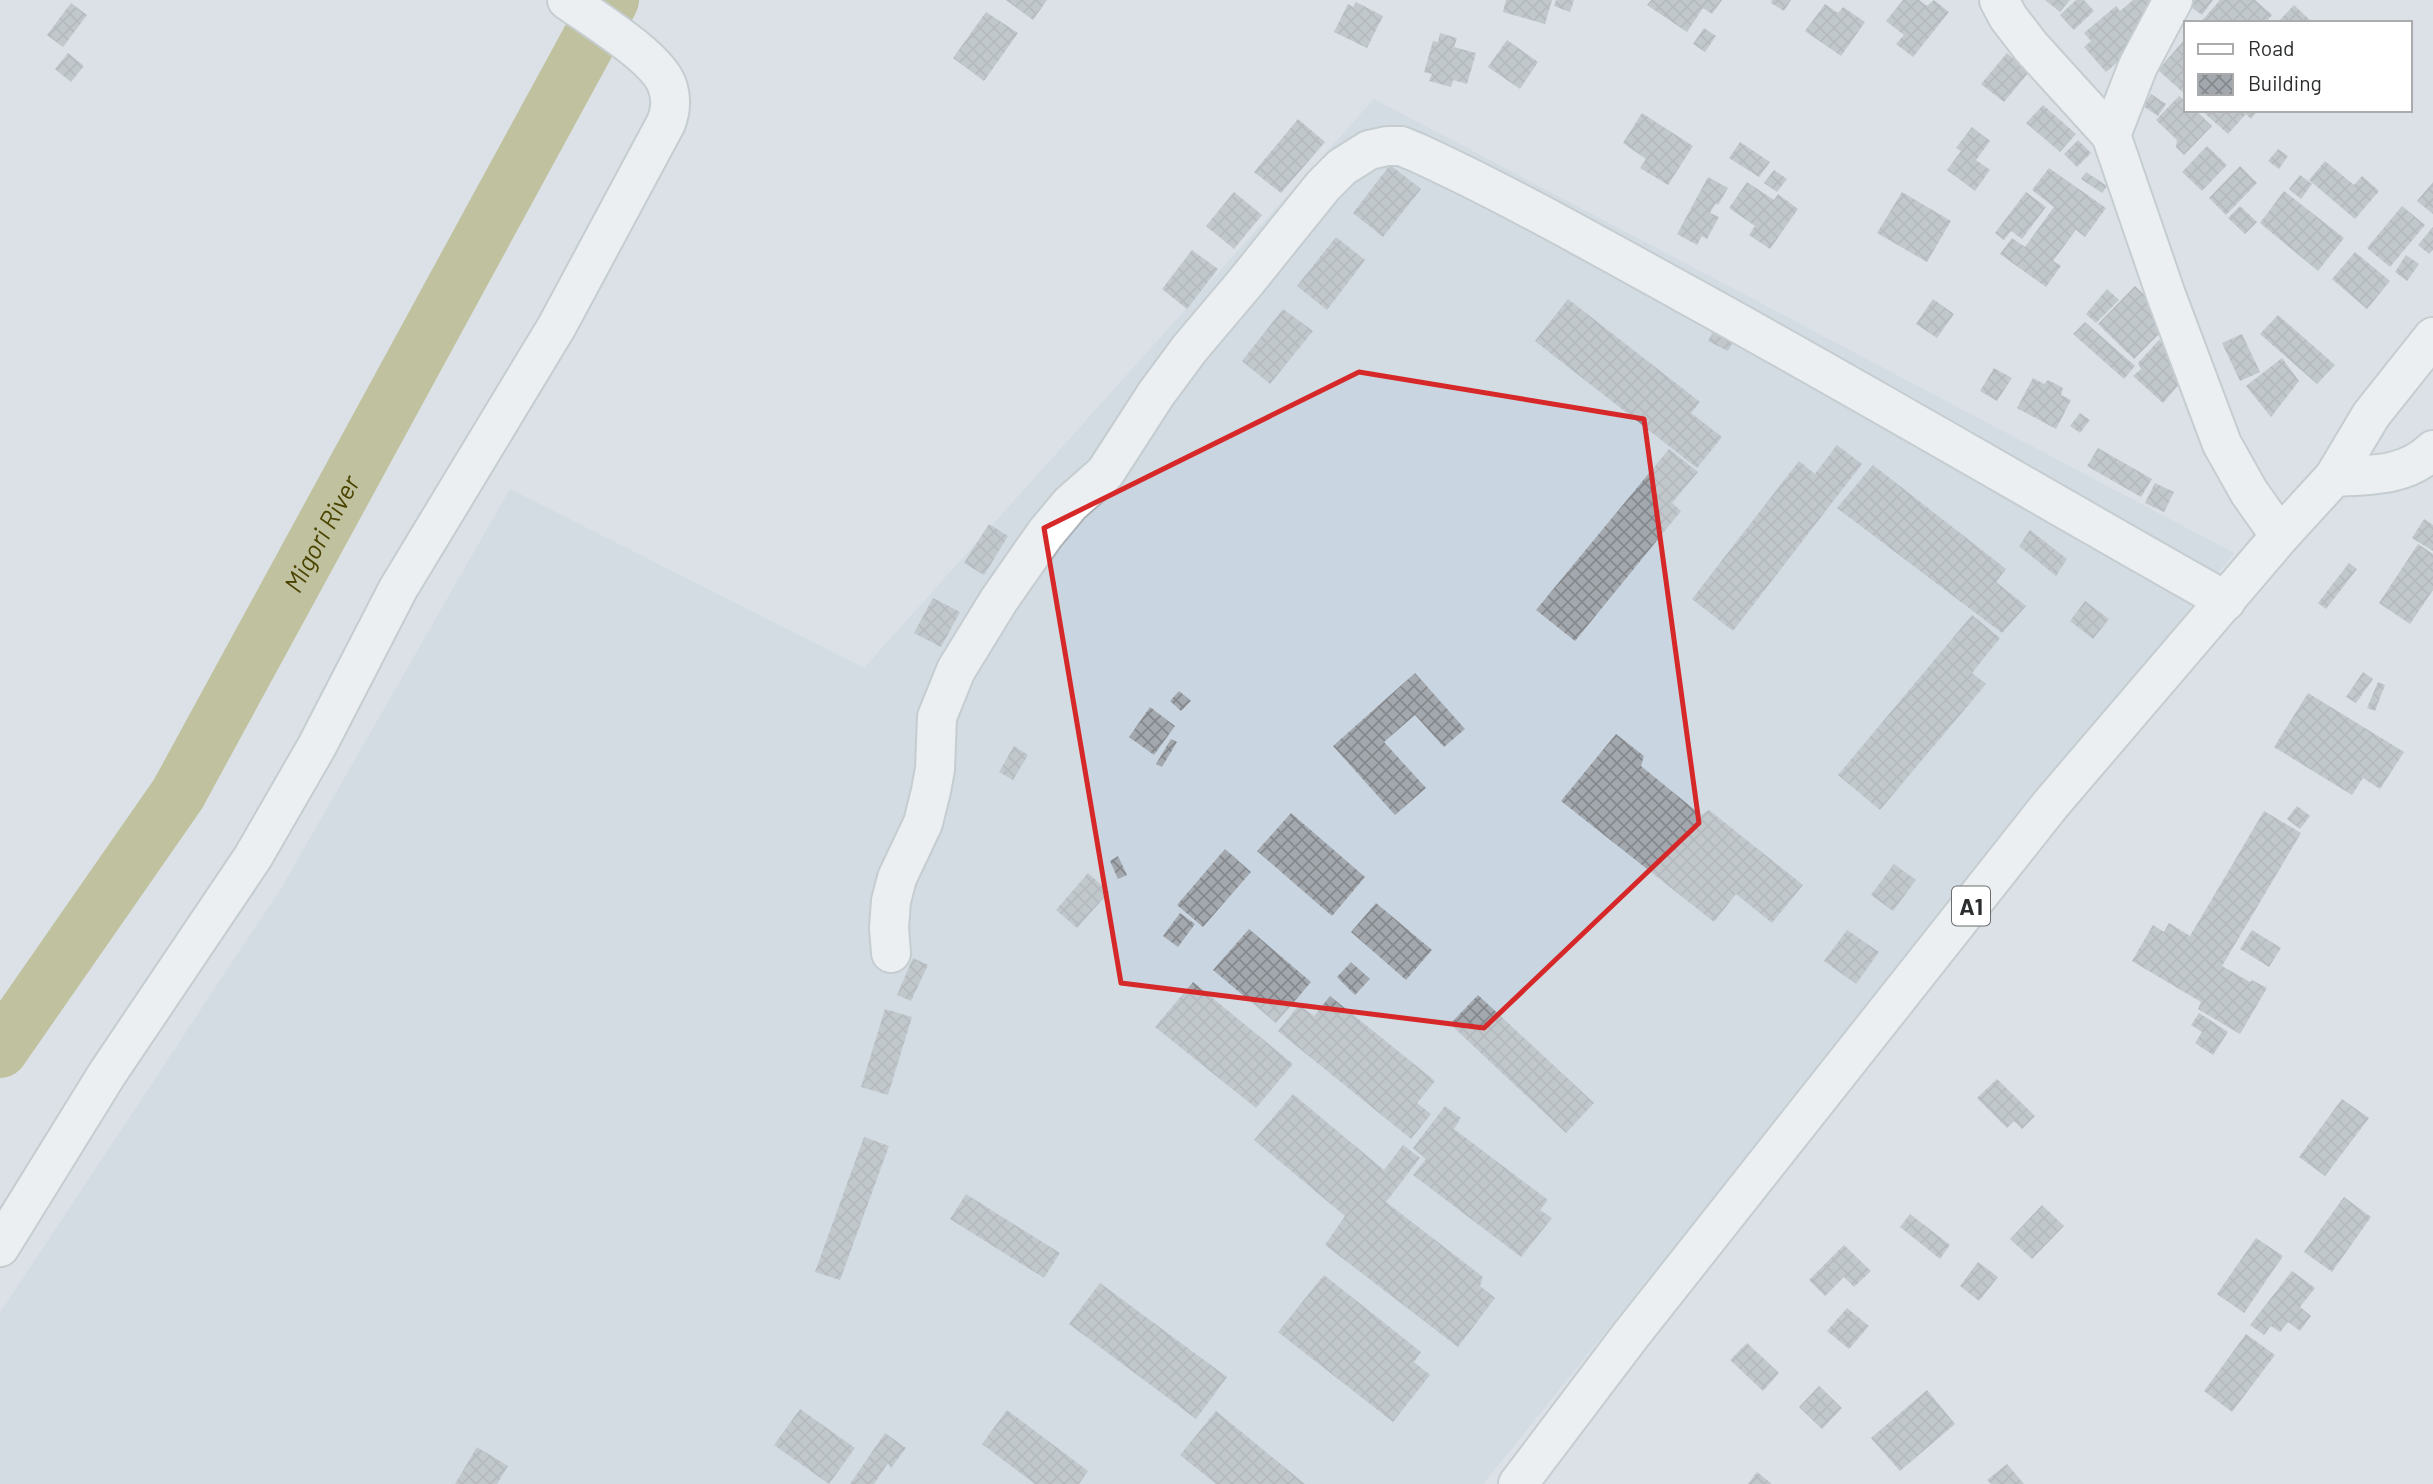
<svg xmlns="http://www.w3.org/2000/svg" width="2433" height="1484" font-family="Barlow,sans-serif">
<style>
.built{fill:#c9d5e0}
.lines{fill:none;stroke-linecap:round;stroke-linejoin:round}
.river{stroke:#a09a47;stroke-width:56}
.building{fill:url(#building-cross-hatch)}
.minor-casing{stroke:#adb3b8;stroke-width:42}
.highway-casing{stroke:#adb3b8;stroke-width:42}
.minor{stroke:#fff;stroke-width:38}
.highway{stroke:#fff;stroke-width:38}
.marked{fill:none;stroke:#d62828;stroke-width:5;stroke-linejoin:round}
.labels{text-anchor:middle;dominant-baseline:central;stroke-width:5;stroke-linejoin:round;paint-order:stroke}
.shield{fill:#fff;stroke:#6b6c6d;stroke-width:2}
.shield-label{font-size:23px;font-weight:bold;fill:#2b2d2f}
.water-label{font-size:26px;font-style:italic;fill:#4a4400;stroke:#fff}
</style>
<defs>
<pattern id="building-cross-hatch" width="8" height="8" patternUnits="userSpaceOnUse" patternTransform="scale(1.75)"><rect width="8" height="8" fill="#a3a8ae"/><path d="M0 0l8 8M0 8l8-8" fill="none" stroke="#85898e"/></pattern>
</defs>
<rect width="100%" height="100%" fill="#dbe1e6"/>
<!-- built -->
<path class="built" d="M1374,99L2234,553L1483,1484H0V1313L282,887L510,489L864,668Z"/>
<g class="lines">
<!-- river -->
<path class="river" id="s1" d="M0,1050L178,794L611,0"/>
</g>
<!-- building -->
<g class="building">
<path d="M1006,0H1047L1033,20Z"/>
<path d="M1506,0H1552L1545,24L1503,12Z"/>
<path d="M1556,0H1574L1570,12L1554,6Z"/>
<path d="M1651,0H1722L1712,14L1703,8L1687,32L1647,5Z"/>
<path d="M1772,0H1791L1784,11L1771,3Z"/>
<path d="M1903,0H1919L1927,6L1934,0L1949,12L1913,57L1896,44L1904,35L1886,21Z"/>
<path d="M2045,0H2070L2060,12Z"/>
<path d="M2076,0H2084L2094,11L2074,30L2060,15Z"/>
<path d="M2133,0H2151L2158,8L2136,26L2146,38L2106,72L2084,47L2091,41L2084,33L2116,6L2120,11Z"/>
<path d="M2188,0H2213L2202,15L2186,3Z"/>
<path d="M2220,0H2255L2272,15L2265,23H2200Z"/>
<path d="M1356,2L1383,16L1367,48L1334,32L1348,4L1353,7Z"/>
<path d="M71,3L87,15L63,47L47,35Z"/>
<path d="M1825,4L1838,13L1843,7L1865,22L1841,56L1805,31Z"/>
<path d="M2294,5L2313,23H2277Z"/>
<path d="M986,12L1018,33L984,81L953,58Z"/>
<path d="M1704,28L1716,36L1705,52L1693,44Z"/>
<path d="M1440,33L1457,38L1454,47L1476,53L1467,84L1453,80L1451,87L1429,81L1432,74L1424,72L1433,41L1438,42Z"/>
<path d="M2186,38V95L2158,70Z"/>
<path d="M1507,40L1538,62L1520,89L1488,67Z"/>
<path d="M68,53L84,66L71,82L55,69Z"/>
<path d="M2007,53L2029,72L2004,102L1981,84Z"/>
<path d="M2151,94L2166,104L2158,116L2143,106Z"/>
<path d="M2179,96L2186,102V110H2195L2212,126L2184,155L2176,147L2177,140L2156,120Z"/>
<path d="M2043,105L2076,134L2060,152L2026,123Z"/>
<path d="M2201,110H2258L2251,119L2246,114L2228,134Z"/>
<path d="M1642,113L1693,146L1668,185L1640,168L1646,159L1623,143Z"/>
<path d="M1298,119L1325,142L1281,193L1254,172Z"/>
<path d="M1972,127L1990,141L1976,160L1990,170L1975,191L1947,170L1961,151L1956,148Z"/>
<path d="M2078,140L2091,153L2077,167L2064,154Z"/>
<path d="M1740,142L1770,162L1759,177L1729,158Z"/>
<path d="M2207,146L2227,165L2202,191L2182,172Z"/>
<path d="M2278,149L2288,156L2279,169L2268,161Z"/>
<path d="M2325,161L2354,185L2362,176L2379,191L2355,219L2309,180Z"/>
<path d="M1390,165L1421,189L1383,237L1353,213Z"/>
<path d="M2240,166L2257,183L2226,215L2209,198Z"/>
<path d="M2049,168L2106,208L2085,237L2076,230L2053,261L2061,266L2046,287L2000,254L2012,238L2025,247L2054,207L2032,190Z"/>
<path d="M1774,170L1787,179L1777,192L1764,183Z"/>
<path d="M2086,172L2107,186L2102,193L2081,179Z"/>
<path d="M2300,175L2312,184L2301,199L2289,189Z"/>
<path d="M1708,177L1728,188L1718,205L1716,203L1710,213L1719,217L1707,239L1702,236L1697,245L1677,234Z"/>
<path d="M1747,182L1774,200L1778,194L1798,209L1770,249L1749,235L1755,226L1729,208Z"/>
<path d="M2433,182V214L2417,201Z"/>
<path d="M2284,191L2344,238L2318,271L2260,223Z"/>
<path d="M1234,192L1262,215L1234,249L1206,226Z"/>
<path d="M1902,192L1951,221L1927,262L1877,233Z"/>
<path d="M2026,192L2046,207L2022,239L2011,231L2004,240L1995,233Z"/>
<path d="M2240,206L2257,222L2245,234L2228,218Z"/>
<path d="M2402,206L2425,225L2390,267L2367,248Z"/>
<path d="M2433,227V250L2429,254L2418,245Z"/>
<path d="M1336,237L1365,260L1327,310L1297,286Z"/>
<path d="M1192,250L1218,269L1187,309L1162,289Z"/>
<path d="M2355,252L2390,281L2367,309L2332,279Z"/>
<path d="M2406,255L2419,264L2407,281L2395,272Z"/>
<path d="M2135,286L2172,321L2134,359L2098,324Z"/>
<path d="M2107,289L2119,300L2096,323L2086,314Z"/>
<path d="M1568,299L1700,402L1691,413L1722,437L1697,468L1535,341Z"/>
<path d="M1933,299L1954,314L1937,338L1916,324Z"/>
<path d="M1283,309L1313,331L1270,384L1242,361Z"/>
<path d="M2278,315L2335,365L2317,384L2260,334Z"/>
<path d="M2085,322L2135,366L2124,379L2073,334Z"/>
<path d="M1715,328L1735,338L1728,351L1708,341Z"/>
<path d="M2242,334L2260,372L2240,381L2222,343Z"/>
<path d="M2159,340L2186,365L2175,377L2181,382L2163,403L2133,376L2141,369L2138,363Z"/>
<path d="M2282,358L2299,381L2271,417L2246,386Z"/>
<path d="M1994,368L2012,378L1997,401L1980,391Z"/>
<path d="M2033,378L2044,384L2048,380L2063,388L2061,395L2071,400L2056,429L2017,408Z"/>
<path d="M2080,413L2090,420L2080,433L2070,426Z"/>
<path d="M1837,445L1862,464L1733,631L1692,599L1799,461L1815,474Z"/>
<path d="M2098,448L2152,479L2141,497L2087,466Z"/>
<path d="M1669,449L1698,472L1672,503L1681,511L1575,641L1536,610Z"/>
<path d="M1873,465L2006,569L1996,582L2026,606L2002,633L1837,508Z"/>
<path d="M2155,483L2174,492L2164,512L2145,503Z"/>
<path d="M2424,519L2433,525V551L2412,538Z"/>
<path d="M989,524L1008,536L984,575L964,563Z"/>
<path d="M2030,530L2067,559L2056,576L2019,546Z"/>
<path d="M2418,544L2433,554V590L2410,624L2379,603Z"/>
<path d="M2349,563L2357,569L2326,609L2318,603Z"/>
<path d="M933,598L960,612L941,647L914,633Z"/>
<path d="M2085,601L2109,619L2093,639L2070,621Z"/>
<path d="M1972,615L2000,638L1972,673L1986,684L1880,810L1838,775Z"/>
<path d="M2363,672L2373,679L2356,703L2346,697Z"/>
<path d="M1415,673L1465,729L1444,747L1415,715L1384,742L1426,788L1395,815L1333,746Z"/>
<path d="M2378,682L2385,685L2375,711L2367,708Z"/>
<path d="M1179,691L1191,701L1181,711L1170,701Z"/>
<path d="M2308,693L2404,752L2380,789L2363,778L2352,795L2274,747Z"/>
<path d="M1150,707L1175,726L1154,755L1129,737Z"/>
<path d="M1616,734L1644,756L1641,766L1701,815L1709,810L1803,885L1772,923L1736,894L1714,922L1561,801Z"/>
<path d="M1171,739L1177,742L1162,767L1156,764Z"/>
<path d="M1014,746L1028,755L1013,780L999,772Z"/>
<path d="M2297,806L2310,816L2300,829L2287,819Z"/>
<path d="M2264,811L2301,833L2222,966L2250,982L2252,980L2267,988L2240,1034L2198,1009L2201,1002L2132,961L2153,925L2164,932L2169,923L2190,936Z"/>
<path d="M1291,813L1365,877L1332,916L1257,851Z"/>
<path d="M1225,849L1251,872L1203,927L1177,905Z"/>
<path d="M1118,856L1127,875L1118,879L1110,861Z"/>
<path d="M1894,864L1916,880L1893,911L1871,895Z"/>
<path d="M1088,873L1109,892L1077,928L1056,910Z"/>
<path d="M1376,903L1432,950L1406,980L1351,932Z"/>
<path d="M1180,913L1195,924L1178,947L1163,936Z"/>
<path d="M1249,929L1311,982L1276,1023L1213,970Z"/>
<path d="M1847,930L1879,952L1856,984L1824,961Z"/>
<path d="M2252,930L2281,948L2269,967L2240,949Z"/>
<path d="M913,958L928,965L911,1001L897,995Z"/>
<path d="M1351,962L1370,979L1355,995L1337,977Z"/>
<path d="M1193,982L1293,1064L1256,1108L1155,1027Z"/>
<path d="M1478,995L1594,1103L1566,1133L1450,1024Z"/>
<path d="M1330,996L1435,1081L1417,1103L1431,1114L1411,1139L1278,1031L1299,1005L1314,1016Z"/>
<path d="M885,1009L912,1017L888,1095L861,1087Z"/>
<path d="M2199,1013L2228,1032L2213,1055L2195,1043L2202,1032L2191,1025Z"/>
<path d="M1997,1079L2035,1116L2022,1129L2014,1121L2007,1128L1977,1098Z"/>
<path d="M1293,1094L1384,1170L1403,1145L1420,1158L1386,1202L1483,1277L1480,1286L1495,1298L1458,1347L1325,1245L1345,1216L1254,1140Z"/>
<path d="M2342,1099L2369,1118L2325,1176L2299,1157Z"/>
<path d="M1445,1106L1461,1118L1454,1129L1548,1200L1540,1210L1552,1218L1521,1257L1413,1175L1426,1159L1413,1148Z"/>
<path d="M864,1137L889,1146L840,1280L815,1272Z"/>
<path d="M966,1194L1060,1253L1044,1278L950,1219Z"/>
<path d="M2344,1197L2371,1217L2332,1272L2304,1252Z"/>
<path d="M2042,1205L2064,1226L2032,1259L2010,1239Z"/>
<path d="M1910,1214L1950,1245L1940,1259L1900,1227Z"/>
<path d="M2256,1238L2283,1256L2244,1313L2217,1294Z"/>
<path d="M1844,1245L1871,1271L1854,1287L1844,1277L1825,1296L1809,1280Z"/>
<path d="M1978,1262L1998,1277L1979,1301L1960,1286Z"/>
<path d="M2292,1271L2315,1288L2300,1307L2311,1316L2300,1331L2288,1322L2280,1332L2271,1326L2264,1335L2250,1325Z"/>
<path d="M1324,1275L1421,1352L1414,1362L1430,1375L1393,1422L1278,1332Z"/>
<path d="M1100,1283L1227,1377L1196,1419L1069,1324Z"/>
<path d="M1847,1308L1869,1326L1849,1349L1827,1331Z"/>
<path d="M2246,1334L2275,1355L2232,1412L2204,1391Z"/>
<path d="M1747,1343L1779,1373L1763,1391L1730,1360Z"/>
<path d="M1819,1386L1842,1408L1822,1429L1799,1407Z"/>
<path d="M1927,1390L1955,1424L1900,1471L1871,1438Z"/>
<path d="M800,1409L855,1448L829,1484L774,1445Z"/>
<path d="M1007,1410L1088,1471L1079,1484H1035L982,1444Z"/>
<path d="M1216,1411L1305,1484H1216L1180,1455Z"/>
<path d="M885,1433L906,1448L891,1468L888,1463L874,1484H850Z"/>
<path d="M477,1447L508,1466L497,1484H455Z"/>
<path d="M2007,1464L2024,1484H1991L1987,1480Z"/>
<path d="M1757,1472L1772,1484H1748Z"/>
</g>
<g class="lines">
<!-- minor casing -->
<g class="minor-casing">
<g id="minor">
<path d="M1999,0L2008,17L2031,47L2111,135L2166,295L2222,444L2249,492L2280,536"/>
<path d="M2111,135L2138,66L2173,0"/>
<path d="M2334,477C2369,475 2406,477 2433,450"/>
<path d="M891,953L889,928L891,901L897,878L923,823L931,791L935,769L937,717L956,670L999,600L1045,534L1070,504L1105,473L1156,394L1190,348L1245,283L1323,186L1342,167L1369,150L1387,146H1401L1418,153C1509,195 1597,245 1684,293C1866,393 2045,499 2226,601"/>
<path d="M0,1247L107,1074L253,857L317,746L398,589L557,326L666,123C671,110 672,99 667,85C657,57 592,18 567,0"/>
</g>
</g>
<!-- highway casing -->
<g class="highway-casing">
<path id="highway" d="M1518,1484L1630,1336L2051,804L2280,536L2334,477L2371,415L2433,337"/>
</g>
<!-- minor -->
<use href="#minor" class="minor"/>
<!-- highway -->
<use href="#highway" class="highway"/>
</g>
<!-- marked area -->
<path d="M0 0H2433V1484H0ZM1359,372L1644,419L1699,823L1484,1028L1121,983L1044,528Z" fill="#dbe1e6" fill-opacity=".55" fill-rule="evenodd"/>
<path class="marked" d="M1359,372L1644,419L1699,823L1484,1028L1121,983L1044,528Z"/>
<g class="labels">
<!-- shield labels -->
<rect class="shield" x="1952" y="886.5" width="38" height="39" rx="5"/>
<g class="shield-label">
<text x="1971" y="906">A1</text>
</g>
<!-- water labels -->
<g class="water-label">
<text stroke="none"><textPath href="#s1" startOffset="609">Migori River</textPath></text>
</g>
</g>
<!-- legend -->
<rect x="2184" y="21" width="228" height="91" fill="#ffffff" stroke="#aaabac" stroke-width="2"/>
<rect x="2198" y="44" width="35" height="10" fill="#ffffff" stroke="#aaabac" stroke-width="2"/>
<text x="2248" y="56" font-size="21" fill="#2b2d2f">Road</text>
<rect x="2198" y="74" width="35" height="21" fill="url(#building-cross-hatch)" stroke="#aaabac" stroke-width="2"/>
<text x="2248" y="91" font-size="21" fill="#2b2d2f">Building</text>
</svg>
